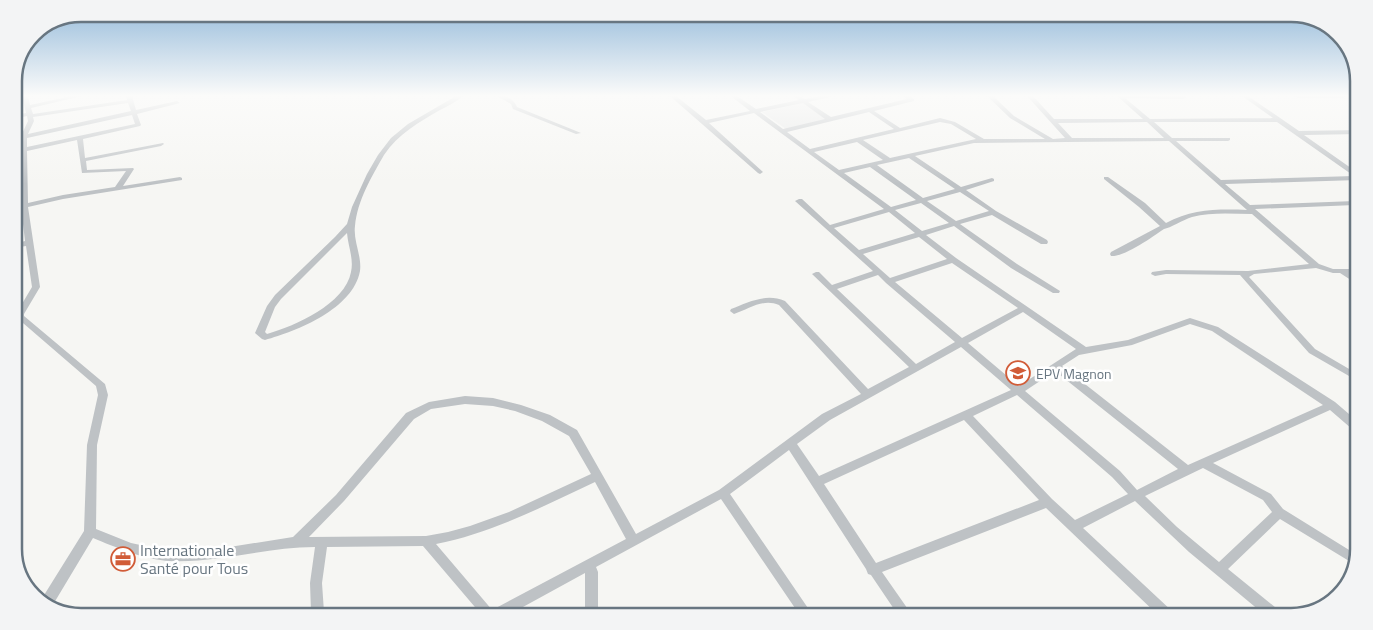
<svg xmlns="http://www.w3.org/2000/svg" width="1373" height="630" font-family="'Titillium Web',sans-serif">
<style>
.built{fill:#e7e8e7}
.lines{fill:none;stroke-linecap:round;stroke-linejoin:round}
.minor{fill:#bec2c5;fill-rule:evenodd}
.labels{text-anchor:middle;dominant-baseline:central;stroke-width:5;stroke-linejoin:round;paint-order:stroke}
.poi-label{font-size:14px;fill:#687681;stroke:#fff;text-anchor:start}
.near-poi-label{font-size:16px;fill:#687681;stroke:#fff;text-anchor:start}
.rim{fill:none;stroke:#687681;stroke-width:2.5}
</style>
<rect width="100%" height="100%" fill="#f6f6f3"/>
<!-- built -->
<path class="built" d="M803,103L827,119L786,129L762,112Z"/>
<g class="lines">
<!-- minor -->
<g class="minor">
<path d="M22,96H28L30,105L72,96H82L31,108L33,114L127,100L126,96H132L136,110L177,101L180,103L137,114L141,125L140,126L83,139L85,158L163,143L164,144L161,146L86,161L87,170L133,168L134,169L123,186L180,177L182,178V180L63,199L28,207L40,287L24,314V316L105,384L108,395L97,445L96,529L131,543L168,551L217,549L293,537L336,495L406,413L429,402L465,396L493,398L521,405L550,415L577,430L636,534L719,490L822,414L861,394L779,305C763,298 749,309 734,314L730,311L731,309C749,302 766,293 785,301L868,389L909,367L812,274L816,272H819L832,285L873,271L795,201L799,199H802L830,225L884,209L754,113L709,123L763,172L760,174L758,173L670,96H676L706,120L750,111L731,96H737L756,109L799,100L793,96H799L805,99L821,96H831L830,97L808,102L831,117L907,99L903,96H909L914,99V101L874,111L900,128L940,118L955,122L984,139H1045L1010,118L987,96H993L1014,116L1053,139L1065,138L1027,96H1033L1054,119H1143L1117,96H1185L1186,97L1183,99L1125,98L1150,119L1273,118L1242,96H1248L1299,131L1359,130V134L1304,135L1358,173V180L1225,184L1250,205L1355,201L1358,202V205H1355L1255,209L1319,264L1333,269H1357V273H1350L1357,278V284L1340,273H1333L1316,268L1254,274L1249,277L1315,349L1356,373V380L1309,353L1240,275L1166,274L1155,276L1151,274L1152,272L1166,270L1248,271L1309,264L1252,214C1232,214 1211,212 1192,217C1183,220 1170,228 1164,229C1152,237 1125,257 1111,256L1110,254L1111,252L1160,226L1139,207L1104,179V177H1108L1145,203L1166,223C1192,209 1218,209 1247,210L1169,141L974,143L915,156L961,187L992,178L994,179V181L966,190L996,211L1047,240L1048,242L1047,244H1041L992,215L960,224L1017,264L1060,291L1059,293H1053L1011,268L954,226L926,235L956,258L1086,347L1128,340L1187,319L1190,318L1218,327L1335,402L1356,420V430L1352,429L1330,410L1213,463L1271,494L1283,509L1354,553V564L1280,519L1228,569L1281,612L1283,616H1266L1189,552L1135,501L1083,528L1173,612L1174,616H1159L1046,508L882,572L912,615H898L871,575L868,574L866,569L789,450L730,494L812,614H799L721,499L596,567L598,572V613H585V573L512,613H480L423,546L327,547L322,583L324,612H311L310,583L315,547C266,547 219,563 170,561C145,560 115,547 93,538L51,608L41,600L84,531L87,445L98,395L96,386L16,317V314L32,287L26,246L14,248V244L25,241L23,224L14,225V221L22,219L20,204L14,205V201L20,200L21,139L14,141V137L21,136L28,121L27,116L14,119V115L26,113ZM128,103L131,111L28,134L34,121L33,117ZM803,103L825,119L783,129L760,112ZM869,112L894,129L810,149L787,132ZM132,115L135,124L27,147V138ZM940,122L951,124L976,139L890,158L863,140ZM1147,122L1164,138H1072L1058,123ZM1154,122H1277L1354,176L1221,180L1176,141H1228L1230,140V138H1172ZM77,140L82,173L126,171L115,187L63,195L28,203L27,151ZM857,142L883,160L839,170L814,152ZM909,158L955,189L923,198L877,165ZM870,167L916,200L891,207L844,173ZM960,192L989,211L956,221L927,201ZM921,203L949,223L922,231L895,210ZM889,212L915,233L859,250L834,228ZM919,237L947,259L890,278L863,254ZM952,263L1018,308L962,338L895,282ZM878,275L886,283L955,342L916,364L837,289ZM1023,312L1076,349L1019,386L968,343ZM1190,324L1212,331L1323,405L1188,465L1062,366L1079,355L1132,345ZM961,347L1011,390L819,476L797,444L830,420ZM1055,371L1178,469L1137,490L1120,471L1025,391ZM1017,395L1112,477L1128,494L1075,520L1052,499L973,416ZM465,404L493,406L515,411L542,421L569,436L591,474L509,512L470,526L448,532L426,536L309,537L344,501L414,419L431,409ZM964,420L1039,500L876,563L824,484ZM1203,468L1263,500L1272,512L1219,562L1177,527L1145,496ZM595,482L626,539L494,609L493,611L436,544C492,533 544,506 595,482Z"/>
<path d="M456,96H463C456,102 448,106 440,110C419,122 398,134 384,155C372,176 357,201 355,226C353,241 362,256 360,271C353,309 297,331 265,340L262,339L255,333L267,306L275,295L335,237L347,224L352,207L367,174L378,155L391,138L408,124ZM347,233C348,246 354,259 351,272C345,304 295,326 267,334L265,332L275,307L281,299Z"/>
<path d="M497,96C505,95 514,99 517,107L581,133L576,134L513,109L511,104Z"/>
<path d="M1295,96H1346L1343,98H1298Z"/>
</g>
</g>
<!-- sky -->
<linearGradient id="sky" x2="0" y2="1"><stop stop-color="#94bada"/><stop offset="0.52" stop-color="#fbfbfa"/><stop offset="1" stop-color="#fbfbfa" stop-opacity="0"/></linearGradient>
<rect width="1373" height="184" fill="url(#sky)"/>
<!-- icons -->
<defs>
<g id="school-ring" transform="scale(1.25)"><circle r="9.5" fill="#fff" stroke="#d15c38" stroke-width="1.5"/><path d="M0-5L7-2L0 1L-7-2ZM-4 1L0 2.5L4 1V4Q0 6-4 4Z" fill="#d15c38"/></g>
<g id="office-ring" transform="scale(1.25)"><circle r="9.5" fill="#fff" stroke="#d15c38" stroke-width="1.5"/><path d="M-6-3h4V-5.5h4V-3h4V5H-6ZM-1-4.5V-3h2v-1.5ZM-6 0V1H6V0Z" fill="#d15c38"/></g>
</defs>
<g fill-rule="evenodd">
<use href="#school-ring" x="1018" y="373"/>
<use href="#office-ring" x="123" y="559"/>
</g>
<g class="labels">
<!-- poi labels -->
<g class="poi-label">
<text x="1036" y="373">EPV Magnon</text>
</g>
<!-- near-poi labels -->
<g class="near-poi-label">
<text x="140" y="550">Internationale<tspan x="140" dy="18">Santé pour Tous</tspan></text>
</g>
</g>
<!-- crop -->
<path d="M0 0H1373V630H0ZM81 22H1291A59 59 0 0 1 1350 81V549A59 59 0 0 1 1291 608H81A59 59 0 0 1 22 549V81A59 59 0 0 1 81 22Z" fill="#f3f4f5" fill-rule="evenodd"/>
<path class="rim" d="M81 22H1291A59 59 0 0 1 1350 81V549A59 59 0 0 1 1291 608H81A59 59 0 0 1 22 549V81A59 59 0 0 1 81 22Z"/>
</svg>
